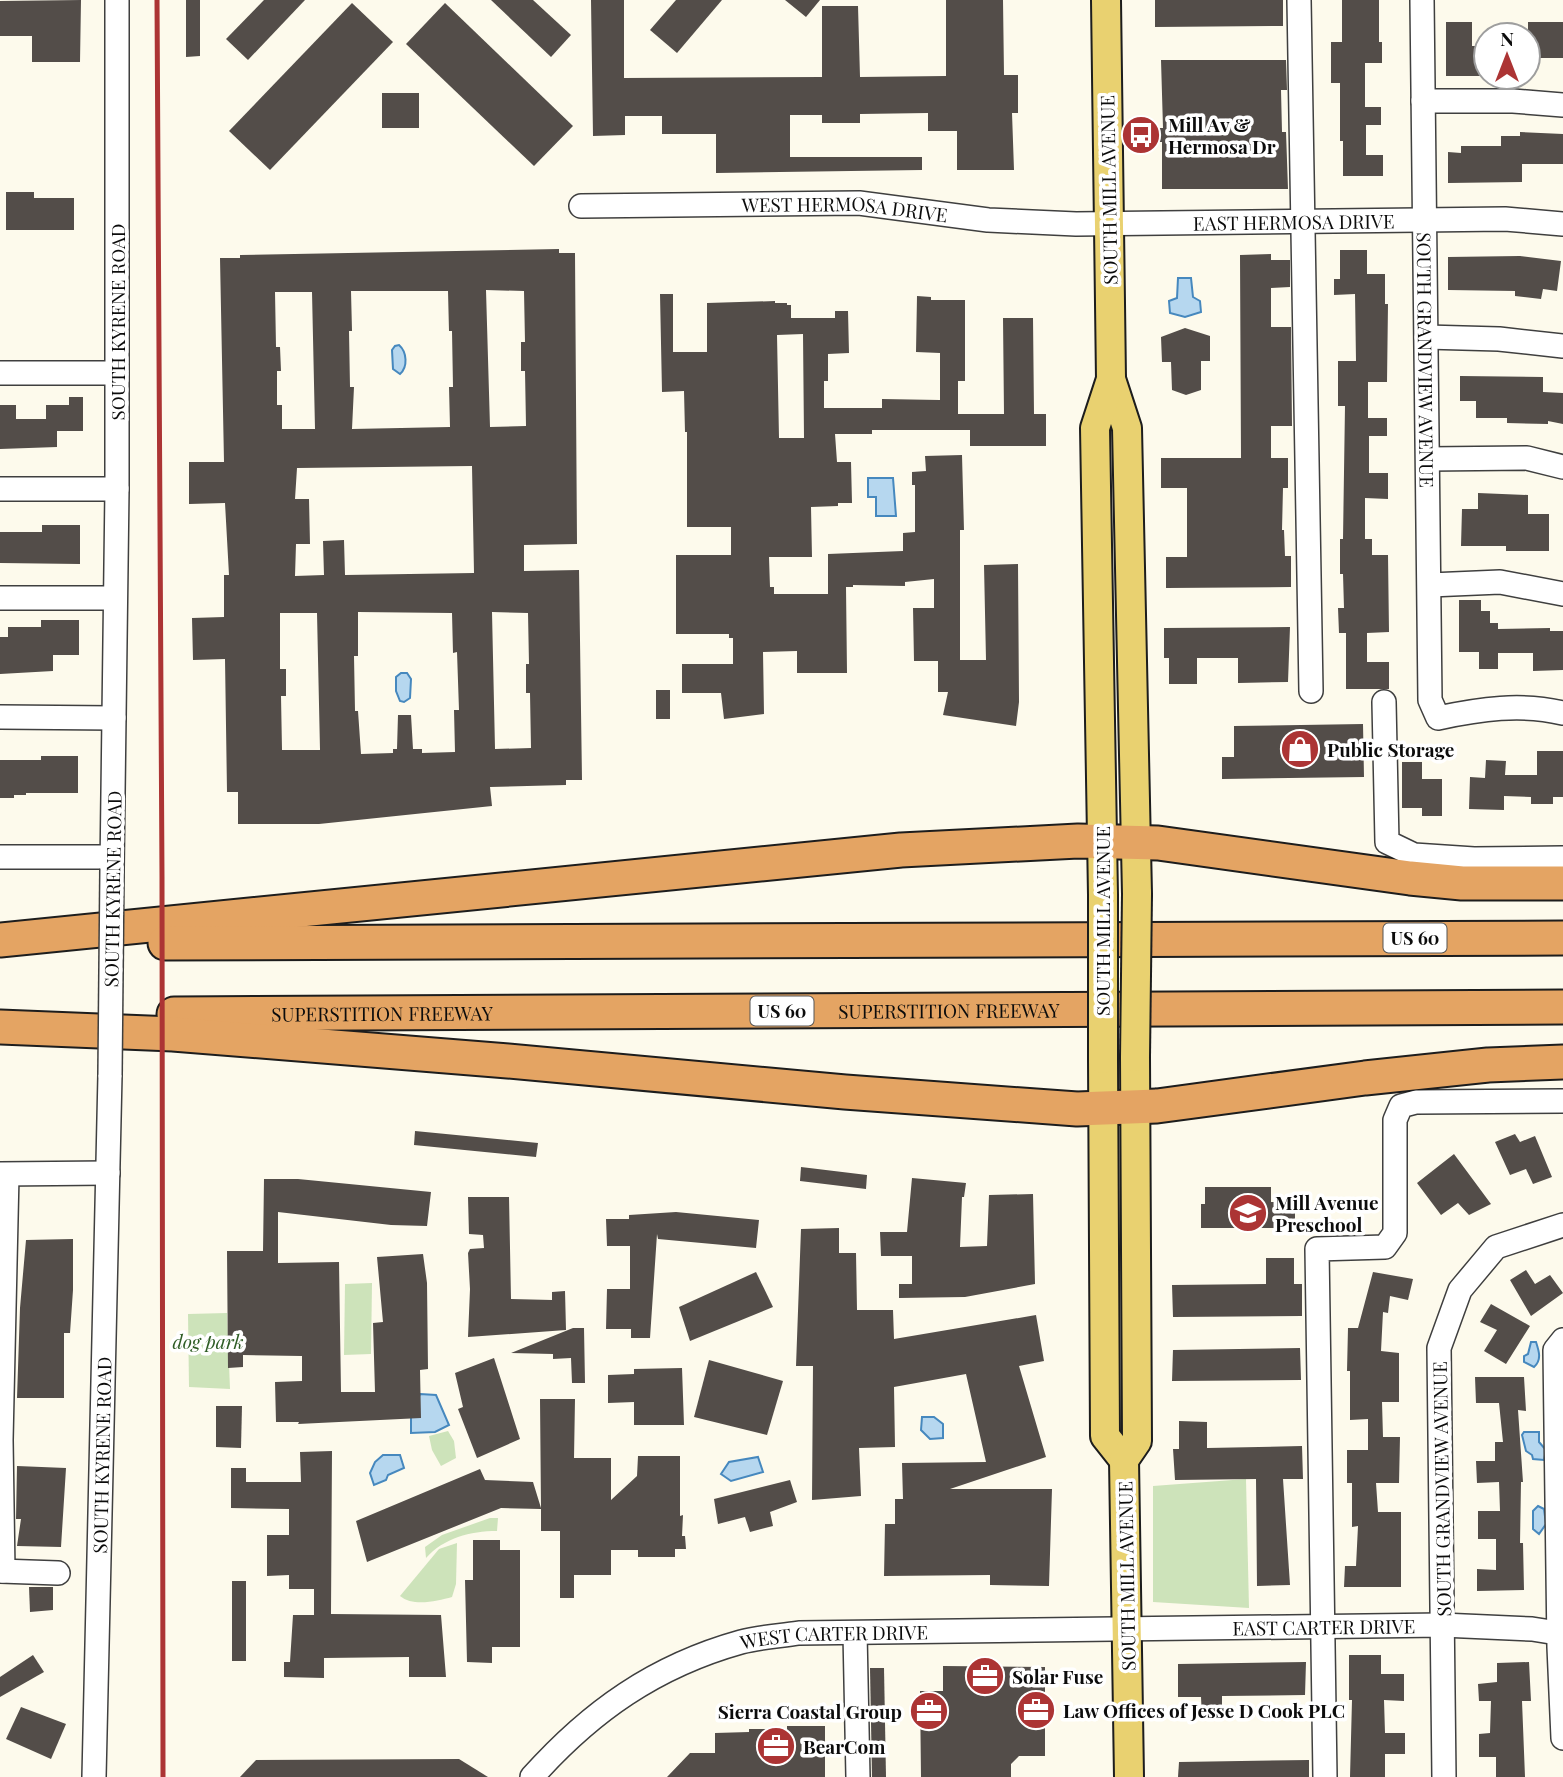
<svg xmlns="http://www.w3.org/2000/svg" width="1563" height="1777" font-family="'Playfair Display',serif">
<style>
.green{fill:#cde3ba}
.water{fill:#b6d7ef;stroke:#4688be;stroke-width:2}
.building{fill:#534d49;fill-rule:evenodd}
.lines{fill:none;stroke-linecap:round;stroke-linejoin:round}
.minor-casing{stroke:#3f3f3f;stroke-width:26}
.major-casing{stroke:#1d1d1d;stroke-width:32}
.highway-casing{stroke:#1d1d1d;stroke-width:37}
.minor{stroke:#fff;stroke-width:23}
.major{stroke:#e9d170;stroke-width:28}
.highway{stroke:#e4a463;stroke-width:33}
.rail{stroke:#ac3434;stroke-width:5}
.minor-bridge-casing{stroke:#3f3f3f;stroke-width:26;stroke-linecap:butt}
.major-bridge-casing{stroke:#1d1d1d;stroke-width:32;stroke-linecap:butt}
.minor-bridge{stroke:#fff;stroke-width:23}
.major-bridge{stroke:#e9d170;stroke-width:28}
.labels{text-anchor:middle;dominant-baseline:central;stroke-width:7;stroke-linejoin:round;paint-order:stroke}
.shield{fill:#fff;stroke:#555;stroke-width:2}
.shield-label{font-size:18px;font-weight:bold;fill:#0c0c0c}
.poi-label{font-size:19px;font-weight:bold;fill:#0c0c0c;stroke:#fff;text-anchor:start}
.street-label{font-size:19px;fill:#0c0c0c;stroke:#fff}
.park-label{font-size:19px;font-style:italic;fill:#2d5c24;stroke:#fff}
</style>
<rect width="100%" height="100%" fill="#fdfaec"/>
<!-- green -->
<g class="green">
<path d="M372,1283L371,1354L344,1355L345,1284Z"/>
<path d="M227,1313L230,1389L189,1387L188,1314Z"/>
<path d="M448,1431L454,1441L456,1458L441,1466L432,1450L429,1436Z"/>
<path d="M1246,1479L1249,1608L1153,1602V1486Z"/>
<path d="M490,1518H498L497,1531C470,1531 444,1538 426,1558L425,1547L442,1535Z"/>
<path d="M457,1543L456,1584L452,1597C437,1601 413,1607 400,1596L439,1549Z"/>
</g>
<!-- water -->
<g class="water">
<path d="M1178,278H1191L1193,297L1200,301L1201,312L1185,317L1170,313L1169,301L1177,298Z"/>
<path d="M399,345C407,352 408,367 400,374L393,369L392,350L395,346Z"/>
<path d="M868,478H893L896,516H876V497H868Z"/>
<path d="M401,673H407L411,679L410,698L404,702L400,701L396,691V677Z"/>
<path d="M1531,1342H1536C1539,1351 1542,1360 1534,1367L1524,1362V1356L1528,1354Z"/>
<path d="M420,1394L436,1395L449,1425L435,1432L411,1433V1418Z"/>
<path d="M922,1417H934L943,1424V1438L930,1439L921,1430Z"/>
<path d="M1524,1432H1539V1442L1546,1450L1544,1460L1533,1459L1532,1455L1526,1451L1522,1435Z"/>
<path d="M383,1455H400L404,1468L388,1475L386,1480L374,1485L370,1473L375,1462Z"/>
<path d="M758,1457L763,1472L731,1481L721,1474L729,1462Z"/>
<path d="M1538,1506L1544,1509L1546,1524L1539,1534L1533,1529V1511Z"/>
</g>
<!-- building -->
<g class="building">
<path d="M81,0L80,62H32V36H0V1Z"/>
<path d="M186,0H200V56L186,57Z"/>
<path d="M264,0H305L248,60L226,39Z"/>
<path d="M491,0H533L571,35L551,57Z"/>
<path d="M591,0H624V78L822,77V6H858L860,77L946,76V0H1003L1004,75H1018V113H1012L1014,170H957V131H928V113L860,114V123H822V115H790V157H922V170L716,173V134H662V116H625V135L593,136Z"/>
<path d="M676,0H722L677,53L650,30Z"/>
<path d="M785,0H820L806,17Z"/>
<path d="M1155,0H1283V26L1155,27Z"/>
<path d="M1342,0H1379V42H1382V63H1365V107H1381V125H1366V155H1383V176H1343V141H1340V83H1331V42H1342Z"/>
<path d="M352,3L393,42L270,170L229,131Z"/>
<path d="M445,3L573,126L534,166L406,44Z"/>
<path d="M1446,22H1472V46H1486V67H1481V76H1446Z"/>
<rect x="1528" y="22" width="35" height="36"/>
<path d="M1161,60H1286L1287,90H1281L1282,132H1286L1288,189H1162V142H1137V128H1163Z"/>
<rect x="382" y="93" width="37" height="35"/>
<path d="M1520,132L1563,134V164H1522V182L1448,183V152L1461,153V146H1501V136H1520Z"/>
<path d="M6,192H34V198H74V230H6Z"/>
<path d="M559,249V253H575L577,544L524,545V571L579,570L582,780H566V785L490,787L492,806L319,824H238V792H227L225,659L193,660L192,618L224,617V575H229L225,503L189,504V462H224L220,258H240V255ZM486,290L524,291L525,342H521V371H525L526,426L490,427ZM351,291H448L449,331H452L453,387H449L450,427L352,429L354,387H350L349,331H352ZM275,292H312L315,429H282V405H277V371H281L280,347H276ZM472,466L474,573L345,575L344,540L323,541L324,575L295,576L296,544H310L309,499H295L297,468ZM358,612L452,613L453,653L457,652L459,710H454L455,752L422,753V749H413L411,715H398L397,749H393V753L361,754L358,711H355L354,656H358ZM492,612L528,613L529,664H526V693H530L531,748L495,749ZM280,613H317L320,750H282L281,696H286V669H280Z"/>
<path d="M1340,250H1367V274H1385V304H1388L1387,382H1368V418H1387V436H1369V473H1388V499L1365,498V539H1372V555H1388L1389,632L1367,633V662H1389V689H1346V633H1339L1338,608H1344L1343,574H1340V539H1343L1345,406H1338V361H1356L1355,294L1334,295V279H1340Z"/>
<path d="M1271,254V260H1290V287L1271,288V327H1291L1292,426H1271V458H1288V488H1283L1282,530H1284L1285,556H1291V587L1166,588V557H1187V488H1161V458H1241L1240,255Z"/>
<path d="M1520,256L1561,261L1557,291L1543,289L1541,299L1515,296V291L1448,290V257Z"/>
<path d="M660,294H673V352H707V303L775,301V303H787V305H791V318H835V311H848L849,353L828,354V381H824V408H882V399L940,400V353L916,352L917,296L931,297V300H965V381H958V414H1004L1003,318H1033L1034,414H1046V446H970V430H872V434H835L837,462H851L852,503H838V506L811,507L812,557H769L770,587H774V594H828V554L903,551V533L915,532V485H912V472L926,471L925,456L962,455L964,530H960V660H986L984,565L1018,564L1019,702L1016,726L943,715L948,692H938V661H914L913,608H934V579L905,582V586L853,585V587H846L847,673H797V651L763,652L764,714L724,719L721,693H682V664H733V638H729V634H676V555H731V527H687V432H685L684,391L662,392ZM803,334L804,438H779L777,335Z"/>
<path d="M1185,328L1210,336V361H1201V390L1186,395L1172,390L1171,362H1162L1161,337Z"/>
<path d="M1460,376L1543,377V392L1563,393V424L1548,421V424L1507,423V418H1476V401H1460Z"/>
<path d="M69,397H83V431H57V447L0,449V405H16V419H46V405H69Z"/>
<path d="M1478,493L1528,495V514H1549V551H1506V546H1461L1462,509H1478Z"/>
<path d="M42,525H80V564L0,563V532H42Z"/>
<path d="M1459,600H1481V611H1490V623H1498V629L1550,628V631H1563V670L1533,671V653H1498V669H1479V652H1459Z"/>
<path d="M41,620H79V655H53V671L0,674V637H8V627H41Z"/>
<path d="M1290,627L1288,682L1238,683V658H1197V684H1169V658H1164V628Z"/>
<rect x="656" y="690" width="14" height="29"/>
<path d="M1363,724L1364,777L1222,779V757H1234V726Z"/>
<path d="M1537,751H1563V797H1553V804H1531V797L1504,796V810L1469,809L1470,777L1485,778L1486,760L1506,761L1505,775H1537Z"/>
<path d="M41,756H78V793H26V795H14V798H0V760H41Z"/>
<path d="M1402,762H1422V779H1442V816H1422V808H1402Z"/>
<path d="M415,1131L538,1143L536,1157L414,1145Z"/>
<path d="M1515,1134L1520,1142L1535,1136L1552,1177L1533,1184L1526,1169L1510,1175L1495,1142Z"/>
<path d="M1454,1154L1491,1204L1469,1215L1458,1203L1441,1215L1417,1183Z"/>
<path d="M801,1167L867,1175L866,1189L800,1181Z"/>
<path d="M912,1178L966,1183L964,1197H962L960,1247L987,1246L989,1195L1033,1194L1035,1284L965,1297L899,1298V1284H912V1256H881L880,1232H907Z"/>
<path d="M264,1179H298L431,1192L427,1226L391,1225L278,1212V1263L339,1262L341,1392H375L373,1323L383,1322L377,1257L423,1254L427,1283L428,1369L420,1370L421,1418L298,1424L299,1422H276L275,1382L302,1381V1356L243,1355V1367L228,1368L227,1251H263Z"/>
<path d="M1205,1187H1271V1202H1295V1228H1201V1204H1205Z"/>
<path d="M468,1197H509L511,1299L552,1300V1292L565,1291L566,1330L468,1337L470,1289L468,1253L470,1249L484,1248L483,1235L469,1234Z"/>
<path d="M676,1212L759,1220L756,1248L658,1239L657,1234L650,1338H631V1329H606L607,1289H630V1246H607L606,1219H629V1215Z"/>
<path d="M839,1228V1253H856L857,1310H893L894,1339L1036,1315L1044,1361L1019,1366L1046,1457L950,1489H1052L1049,1586L990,1585V1575L884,1576L885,1524H895V1499H903L902,1463L986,1462L966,1374L894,1387L895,1447L859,1448L861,1496L812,1500L813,1366H796L801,1229Z"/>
<path d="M73,1239V1290L70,1333H64V1398H17L20,1308L26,1240Z"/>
<path d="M1266,1258H1294V1284H1302V1316L1173,1317L1172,1285L1266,1284Z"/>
<path d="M1526,1270L1535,1284L1550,1275L1563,1293L1531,1316L1510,1280Z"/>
<path d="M756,1272L773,1307L690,1341L679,1307Z"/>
<path d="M1373,1272L1413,1279L1408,1300L1390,1296L1388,1313L1383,1312L1381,1351L1399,1353V1402H1382L1383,1437H1400L1399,1483H1376L1378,1512H1401V1587H1344L1345,1566H1356L1358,1526L1352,1527V1483H1347V1450H1368V1419L1350,1420V1371H1347L1348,1328H1358Z"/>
<path d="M1491,1304L1530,1326L1506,1364L1484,1351L1497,1330L1480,1322Z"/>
<path d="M573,1328H584L585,1383H572L571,1358L553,1359V1354L511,1353Z"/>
<path d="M1300,1348L1301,1380L1172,1381L1173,1350Z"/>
<path d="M494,1358L520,1439L477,1458L458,1409L463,1407L455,1373Z"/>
<path d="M709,1360L783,1381L767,1435L694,1417Z"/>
<path d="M682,1368L684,1425H634V1402L608,1403V1375L634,1374V1369Z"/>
<path d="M1475,1377H1524L1526,1411L1518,1410L1523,1482H1521L1520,1543H1523L1524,1590L1477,1591V1569L1496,1570V1539H1478V1511H1500L1499,1482L1477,1483L1476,1461H1495V1442H1503L1499,1403H1476Z"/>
<path d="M540,1399H575L574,1458H611V1500L637,1476L638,1456H680V1516L683,1515L682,1536H685L686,1549H675V1557H638V1550H611V1575H574V1598H560V1531H541V1509L501,1508L367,1562L356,1521L480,1469L485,1480L533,1482L541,1508Z"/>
<path d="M216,1406H242L241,1448L216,1447Z"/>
<path d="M1179,1421L1207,1422V1448L1302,1446L1303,1479H1283L1290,1585L1257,1586L1256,1479L1175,1480L1173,1449H1179Z"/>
<path d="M332,1451L331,1614L441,1615L446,1677H409V1657L324,1658V1678L284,1677V1662H290L293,1615H314V1589H289V1575L267,1576V1535H289V1509L231,1508V1468H246V1482H301L300,1452Z"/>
<path d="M17,1466L66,1468L61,1547L17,1546L21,1519H16Z"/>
<path d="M790,1480L797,1502L770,1512L773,1526L750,1532L745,1517L718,1524L714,1499Z"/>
<path d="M473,1540H500V1550H520V1647H492V1663L467,1662L465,1580H473Z"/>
<rect x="232" y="1581" width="14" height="80"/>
<path d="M29,1587H53V1610L30,1612Z"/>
<path d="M33,1655L44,1672L0,1697V1677Z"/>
<path d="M1349,1655H1381V1674H1404V1701L1384,1700L1385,1733H1405V1754H1385V1777H1350L1352,1700H1349Z"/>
<path d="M1306,1662L1305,1695L1222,1696V1718H1202L1201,1697H1178V1664Z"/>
<path d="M1529,1662L1531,1701H1522L1525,1777H1496V1757H1479V1734L1490,1733L1491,1701H1479L1478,1684L1497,1682V1663Z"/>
<path d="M943,1666L1045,1667V1756H1019L1011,1764V1777H921L920,1691H943Z"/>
<path d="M870,1668H884L886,1777H872Z"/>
<path d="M21,1707L66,1724L51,1759L6,1739Z"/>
<path d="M787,1726H825V1777H667L690,1753H715V1733L749,1732V1729H787Z"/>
<path d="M459,1759L488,1777H240L256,1760Z"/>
<path d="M1309,1760V1777H1178L1179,1762Z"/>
</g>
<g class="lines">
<!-- minor casing -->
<g class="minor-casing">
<g id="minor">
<path d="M1299,0L1311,691"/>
<path id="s1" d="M1422,0L1430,700L1438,718C1480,709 1521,703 1563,713"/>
<path d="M1423,101H1513L1563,105"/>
<path id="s2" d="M581,206L859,203L988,220L1076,224L1505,219L1563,224"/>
<path d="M1426,337L1499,339L1563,346"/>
<path d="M0,373H117"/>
<path d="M1428,459L1527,458L1563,467"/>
<path d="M0,489H117"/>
<path d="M1430,585L1500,582L1563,594"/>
<path d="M0,598H115"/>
<path d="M1384,702L1387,842L1414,855L1474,859L1563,858"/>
<path d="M0,717L114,718"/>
<path d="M0,857H112"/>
<path d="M112,869L117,489V0"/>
<path d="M0,1174L108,1173"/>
<path d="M1563,1340L1555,1350L1559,1647L1563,1738"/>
<path d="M0,1571L58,1573"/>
<path d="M3,1571L1,1440L7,1175"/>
<path d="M855,1633L858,1777"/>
<path id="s3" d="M94,1777L110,1075"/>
<path id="s4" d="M532,1777C591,1711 655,1666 741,1642C759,1637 780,1636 799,1633L1442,1625L1532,1629L1563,1634"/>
<path d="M1325,1777L1317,1249L1385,1247L1395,1233V1120L1401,1106L1416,1102L1563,1101"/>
<path d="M1444,1777L1439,1348L1460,1290L1496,1247L1563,1225"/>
</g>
</g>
<!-- major casing -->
<g class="major-casing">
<g id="major">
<path d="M1111,379L1127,428L1137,894"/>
<path d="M1103,895L1095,428L1111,379L1106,0"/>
<path d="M1103,1059L1105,1436L1124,1460"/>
<path d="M1129,1777L1124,1460L1137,1441L1135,1057"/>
</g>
</g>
<!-- highway casing -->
<g class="highway-casing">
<g id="highway">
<path d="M0,940L901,850L1078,841L1158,843L1410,878L1462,883H1563"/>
<path d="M165,943L1563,938"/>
<path id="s5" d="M174,1014L1563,1007"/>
<path d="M0,1027L173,1034L508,1061L845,1092L1077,1109L1157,1106L1365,1078L1488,1065L1563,1062"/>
</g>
</g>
<!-- minor -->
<use href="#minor" class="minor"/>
<!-- major -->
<use href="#major" class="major"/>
<!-- highway -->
<use href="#highway" class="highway"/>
<!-- rail -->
<path class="rail" d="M157,0L162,877L163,1777"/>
<!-- minor-bridge casing -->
<g class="minor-bridge-casing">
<path id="minor-bridge" d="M110,1075L112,869"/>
</g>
<!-- major-bridge casing -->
<g class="major-bridge-casing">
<g id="major-bridge">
<path d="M1103,895V1059"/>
<path d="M1135,1057L1137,894"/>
</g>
</g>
<!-- minor-bridge -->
<use href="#minor-bridge" class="minor-bridge"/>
<!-- major-bridge -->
<use href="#major-bridge" class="major-bridge"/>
</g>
<!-- icons -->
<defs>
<g id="bus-disc" transform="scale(2.0125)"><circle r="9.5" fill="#ac3434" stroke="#fff"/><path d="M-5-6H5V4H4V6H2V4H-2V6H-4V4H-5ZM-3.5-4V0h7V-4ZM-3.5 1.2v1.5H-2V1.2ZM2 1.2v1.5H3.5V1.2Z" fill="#fff"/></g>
<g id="shop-disc" transform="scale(2.0125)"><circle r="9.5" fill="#ac3434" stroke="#fff"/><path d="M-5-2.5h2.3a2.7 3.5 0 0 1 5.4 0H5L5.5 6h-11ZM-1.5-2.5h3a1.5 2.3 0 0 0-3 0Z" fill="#fff"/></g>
<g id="school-disc" transform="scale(2.0125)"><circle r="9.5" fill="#ac3434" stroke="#fff"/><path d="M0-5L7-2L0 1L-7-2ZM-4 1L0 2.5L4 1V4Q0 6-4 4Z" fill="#fff"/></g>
<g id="office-disc" transform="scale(2.0125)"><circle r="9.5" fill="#ac3434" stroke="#fff"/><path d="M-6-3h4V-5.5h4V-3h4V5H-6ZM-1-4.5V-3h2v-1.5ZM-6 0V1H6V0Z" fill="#fff"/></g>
</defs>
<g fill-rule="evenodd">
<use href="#bus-disc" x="1141" y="135"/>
<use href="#shop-disc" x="1300" y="749"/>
<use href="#school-disc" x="1248" y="1213"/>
<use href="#office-disc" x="985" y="1676"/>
<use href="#office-disc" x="1036" y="1710"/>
<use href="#office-disc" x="929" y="1711"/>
<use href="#office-disc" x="776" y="1746"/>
</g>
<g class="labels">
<!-- shield labels -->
<g class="shield">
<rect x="1383.5" y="923.5" width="63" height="29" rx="5"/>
<rect x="750.5" y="996.5" width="63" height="29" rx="5"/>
</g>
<g class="shield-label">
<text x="1415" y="938">US 60</text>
<text x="782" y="1011">US 60</text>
</g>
<!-- poi labels -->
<g class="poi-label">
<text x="1168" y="124">Mill Av &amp;<tspan x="1168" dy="22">Hermosa Dr</tspan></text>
<text x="1327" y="749">Public Storage</text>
<text x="1275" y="1202">Mill Avenue<tspan x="1275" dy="22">Preschool</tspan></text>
<text x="1012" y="1676">Solar Fuse</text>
<text x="1063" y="1710">Law Offices of Jesse D Cook PLC</text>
<text x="902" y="1711" text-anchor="end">Sierra Coastal Group</text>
<text x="803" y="1746">BearCom</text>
</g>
<!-- street labels -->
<g class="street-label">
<text transform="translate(1108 190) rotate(-91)">SOUTH MILL AVENUE</text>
<text stroke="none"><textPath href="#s2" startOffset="264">WEST HERMOSA DRIVE</textPath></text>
<text stroke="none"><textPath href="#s2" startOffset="714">EAST HERMOSA DRIVE</textPath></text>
<text transform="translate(117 322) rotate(-90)">SOUTH KYRENE ROAD</text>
<text stroke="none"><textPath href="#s1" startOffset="360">SOUTH GRANDVIEW AVENUE</textPath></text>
<text transform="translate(112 889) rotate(-89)">SOUTH KYRENE ROAD</text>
<text transform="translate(1102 921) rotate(-90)">SOUTH MILL AVENUE</text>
<text stroke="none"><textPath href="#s5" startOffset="775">SUPERSTITION FREEWAY</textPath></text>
<text stroke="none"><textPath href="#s5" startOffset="208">SUPERSTITION FREEWAY</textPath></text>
<text stroke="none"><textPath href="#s3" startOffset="322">SOUTH KYRENE ROAD</textPath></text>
<text transform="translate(1441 1489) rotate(-91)">SOUTH GRANDVIEW AVENUE</text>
<text transform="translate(1126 1576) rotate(-91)">SOUTH MILL AVENUE</text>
<text stroke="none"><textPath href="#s4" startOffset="836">EAST CARTER DRIVE</textPath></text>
<text stroke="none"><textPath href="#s4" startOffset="346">WEST CARTER DRIVE</textPath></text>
</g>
<!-- park labels -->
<g class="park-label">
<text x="208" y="1341">dog park</text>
</g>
</g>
<!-- north arrow -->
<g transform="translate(1507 56)"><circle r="33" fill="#ffffff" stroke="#9e9e9e" stroke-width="2"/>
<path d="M0-5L12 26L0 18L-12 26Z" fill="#ac3434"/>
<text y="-10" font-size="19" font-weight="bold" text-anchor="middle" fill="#0c0c0c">N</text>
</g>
</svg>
